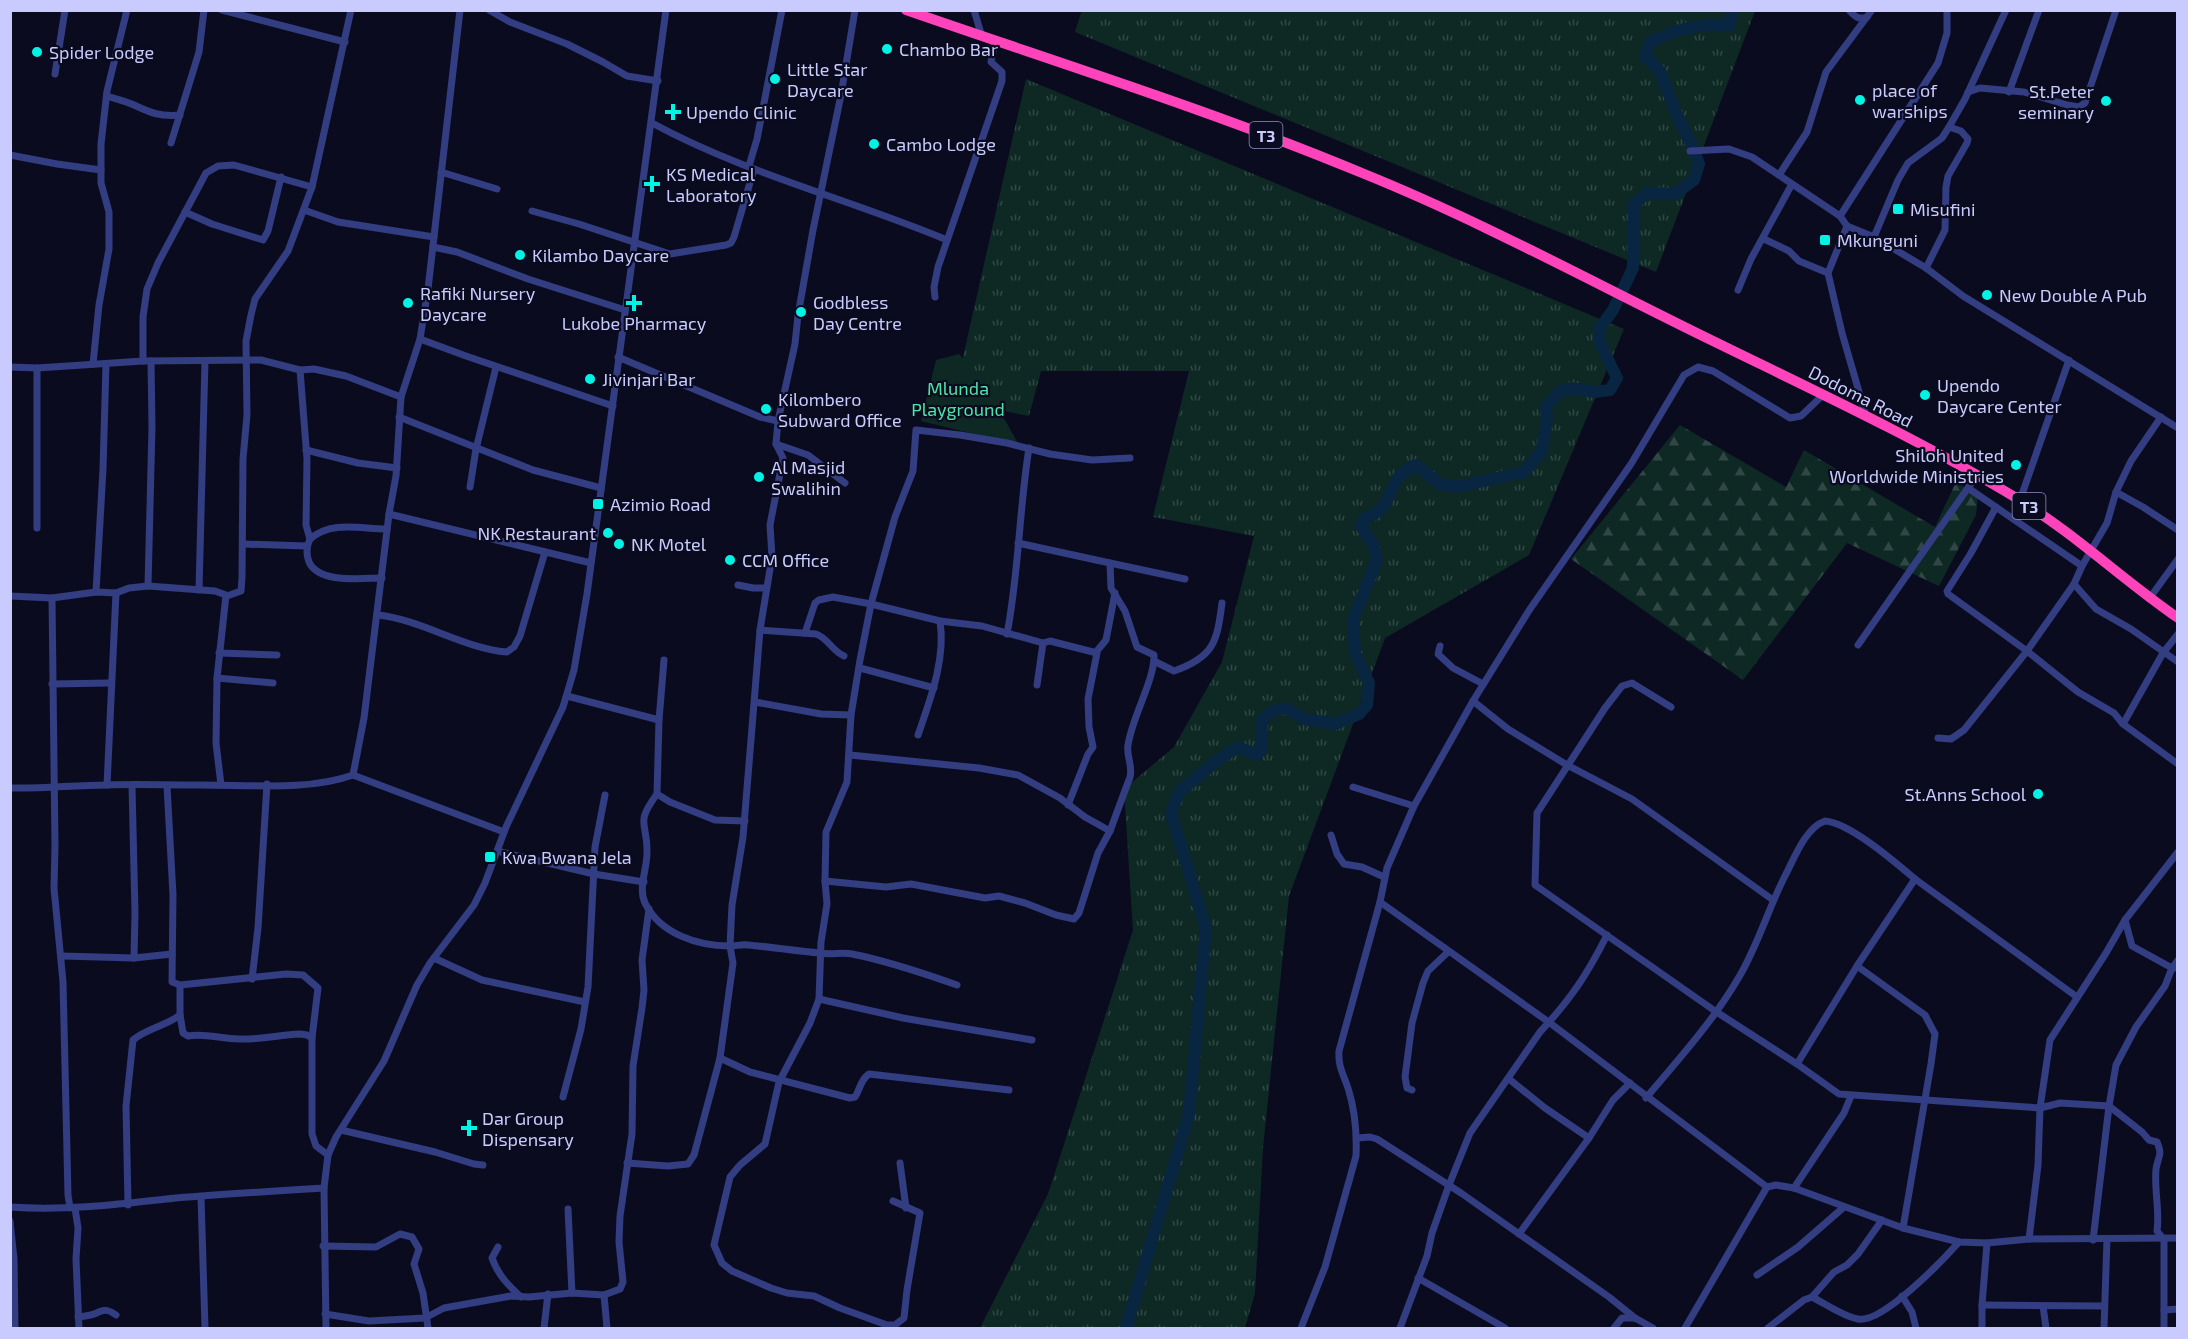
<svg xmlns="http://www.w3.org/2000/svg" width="2188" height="1339" font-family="'Exo 2',sans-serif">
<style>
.grass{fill:url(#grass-tufts)}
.forest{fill:url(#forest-firs)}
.park{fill:#0e2924}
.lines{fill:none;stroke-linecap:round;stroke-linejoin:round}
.river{stroke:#082641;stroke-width:12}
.minor{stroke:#333d81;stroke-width:7}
.highway{stroke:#f4b;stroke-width:10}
.poi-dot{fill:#00f4e5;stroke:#0b0b1f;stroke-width:2}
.labels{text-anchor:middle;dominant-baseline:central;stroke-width:4.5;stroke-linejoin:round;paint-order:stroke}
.shield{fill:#0b0b1f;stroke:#9091bc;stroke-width:1.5}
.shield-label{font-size:16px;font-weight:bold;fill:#c9cbff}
.poi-label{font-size:18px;fill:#c9cbff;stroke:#0b0b1f;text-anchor:start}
.park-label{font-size:18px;fill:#4fe5a7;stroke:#0b0b1f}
.street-label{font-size:18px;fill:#c9cbff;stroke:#0b0b1f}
</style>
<defs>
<pattern id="grass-tufts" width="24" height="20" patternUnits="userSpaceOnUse" patternTransform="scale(1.5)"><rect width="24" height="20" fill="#0e2924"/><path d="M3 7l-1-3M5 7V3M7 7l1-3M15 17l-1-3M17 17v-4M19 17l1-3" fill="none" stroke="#304745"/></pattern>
<pattern id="forest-firs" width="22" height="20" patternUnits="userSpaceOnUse" patternTransform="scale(1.5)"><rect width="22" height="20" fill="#0e2924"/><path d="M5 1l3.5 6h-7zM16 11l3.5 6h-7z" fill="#304745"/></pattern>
</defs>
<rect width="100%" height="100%" fill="#0b0b1f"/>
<!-- grass -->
<g class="grass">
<path d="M1082,10L1755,11L1656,272L1075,32Z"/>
<path d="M1026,79L1624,329L1529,555L1385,638L1289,896L1263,1148L1255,1293L1245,1328H980L1048,1194L1133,930L1124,789L1174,747L1222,662L1254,536L1153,517L1189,371H1041L1029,416L953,401Z"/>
</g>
<!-- forest -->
<path class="forest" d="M1680,425L1786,487L1804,450L1935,527L1956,482L1978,495L1976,515L1939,586L1847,543L1743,680L1571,559Z"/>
<!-- park -->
<path class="park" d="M959,354L985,384L1019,445L921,421L936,360Z"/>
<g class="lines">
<!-- river -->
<path class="river" d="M1126,1328L1189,1114L1206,928L1171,813L1179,792L1219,759L1238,747L1257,755L1261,750L1262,721L1270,712L1286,708L1304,719L1335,724L1359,714L1367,705L1369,683L1355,653L1353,620L1377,559L1374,546L1361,526L1365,518C1391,509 1387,493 1400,475C1404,471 1411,468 1416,465L1439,484L1457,487L1524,472L1542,451L1547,419L1546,407L1559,392L1571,388L1595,392L1610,390L1617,378L1600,343L1599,329L1613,310L1633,268L1634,204L1647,193L1675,194L1694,180L1699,164L1692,145L1678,118L1660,71L1645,56L1650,42C1678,29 1699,23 1730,25L1731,13L1734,10"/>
<!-- minor -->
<g class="minor">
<path d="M222,10L345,42"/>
<path d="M489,10L510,22L567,44L603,62L627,76L658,81"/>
<path d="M974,10L982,37"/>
<path d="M1849,10C1855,17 1859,20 1867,17"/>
<path d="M55,74L65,10"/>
<path d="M1968,92L1980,88L2024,92L2067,105L2079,107L2085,103L2116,10"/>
<path d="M2009,92L2039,10"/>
<path d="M107,96C116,99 126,101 134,105C151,113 161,117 180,115"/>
<path d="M652,123C746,174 849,199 947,240"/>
<path d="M171,143L199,52L204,10"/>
<path d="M1690,151L1729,149L1752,157L1840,216L1847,226L1874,237L1926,268L1963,296L2178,428"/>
<path d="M10,155L57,164L101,170"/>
<path d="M749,166L757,139L782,10"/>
<path d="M441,172L497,189"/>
<path d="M1779,175L1807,132L1826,72L1872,10"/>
<path d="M304,210L338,222L434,237"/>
<path d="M532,211L579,224L670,254L726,245L731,243L734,237L754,169"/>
<path d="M185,212L212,224L263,240L268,231L281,177"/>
<path d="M1840,216L1938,63L1947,33V10"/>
<path d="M1847,226L1828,273L1842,333L1866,416"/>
<path d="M1874,237L1898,180L1908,163L1942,138L1949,127L1965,99L2006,10"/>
<path d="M1764,239L1789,251L1799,261L1828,273"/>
<path d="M433,247L457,252L528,279L625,310"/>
<path d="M1926,268L1945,230L1946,187L1948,176L1967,143L1968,139L1961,131L1949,127"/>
<path d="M1738,290L1751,259L1792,184"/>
<path d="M935,297L934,287L938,267L1002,81V72L991,62L995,41"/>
<path d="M420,339L466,356L613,406"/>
<path d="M618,357L760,417L778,421"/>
<path d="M143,361V317L147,289L158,263L206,173L218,166L234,165L312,187"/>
<path d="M93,364L99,305L109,249V212L101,183V144L107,91L127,10"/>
<path d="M10,367L37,368L143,361L261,360L300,370L314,369L346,376L401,397"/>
<path d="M37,368V528"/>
<path d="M300,370L307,459L306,525L310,539C306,547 306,554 309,562C319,584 362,578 382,578"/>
<path d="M399,417L533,470L601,488"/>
<path d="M776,444L808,455L845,483"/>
<path d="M306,450L358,463L397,468"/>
<path d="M470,487L476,449L496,367"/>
<path d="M1968,488L2082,566"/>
<path d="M2116,492L2143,507L2178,530"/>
<path d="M2020,500L2069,360"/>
<path d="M1996,507L1971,553L1947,591L1948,594L2027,651L2078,692L2114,713L2123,724L2178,764"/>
<path d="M389,514L591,563"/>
<path d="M310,539C332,520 360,529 387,529"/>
<path d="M1018,543L1110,563L1111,588L1125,611L1137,647L1154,655C1155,679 1132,717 1128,745C1126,756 1133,765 1130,777L1110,831"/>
<path d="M243,544L306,546"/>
<path d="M1110,563L1185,579"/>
<path d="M2074,584L2096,609L2131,629L2178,662"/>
<path d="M738,585L753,588H766"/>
<path d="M148,586L152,427L151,361"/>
<path d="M199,590L205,361"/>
<path d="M96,592L103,469L106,364"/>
<path d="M10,596L52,598L96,592L116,593L129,588L148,586L215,591L226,595L217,678L216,743L221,785"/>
<path d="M227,596L241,591L242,578L243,459L247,415L246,341L251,315L255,299L288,251L312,187L351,10"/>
<path d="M52,598L55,846L54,888L63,982L68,1195L70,1208"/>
<path d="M2149,599L2178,559"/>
<path d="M378,615C423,620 462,648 507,652L514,647L520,636L545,552"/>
<path d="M940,621L982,626L1043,643L1050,641L1097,653L1088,699L1089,727L1093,747L1088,754L1068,805"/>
<path d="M760,630L816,634C828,638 832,651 844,656"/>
<path d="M805,633L815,603L819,600L833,597L871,604L940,621C946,659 930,700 918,735"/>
<path d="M1007,634C1019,572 1019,510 1029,448"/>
<path d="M1858,645L1977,475"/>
<path d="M1440,646L1438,654L1453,668L1483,684"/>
<path d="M1096,652L1106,640L1115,593"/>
<path d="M219,653L277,655"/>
<path d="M664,660L659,720L657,794L670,802L715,820L745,821"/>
<path d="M1154,661L1174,671C1214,657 1217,642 1222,603"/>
<path d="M860,668L934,688"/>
<path d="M217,678L273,683"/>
<path d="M52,684L110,683"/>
<path d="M1037,685L1043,643"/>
<path d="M567,696L659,720"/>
<path d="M1473,701L1508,729L1567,765L1632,799L1773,900"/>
<path d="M755,702L821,714L851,715"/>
<path d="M1671,707L1632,683L1622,686L1605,708L1537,813L1535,885L1715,1011L1797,1064L1839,1094L2040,1108L2060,1103L2109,1106L2142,1132L2149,1140L2157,1142C2163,1156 2158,1156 2156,1169C2154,1190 2160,1211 2157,1231L2164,1240V1328"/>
<path d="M2123,724L2163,653L2178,634"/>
<path d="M1938,738L1951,739L1964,730L2027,651L2074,584L2082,566L2107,523L2116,492L2131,461L2161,417"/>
<path d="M353,775L364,718L389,514L396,476L401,397L420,339L428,289L460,10"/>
<path d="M107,785L116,593"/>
<path d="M132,786L135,913L134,958"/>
<path d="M167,786L173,895L172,982L180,985L286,974L303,975L318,988L312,1038"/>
<path d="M1353,787L1414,806"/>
<path d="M10,788C43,789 74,785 107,785C135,784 164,785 193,785C243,784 306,792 353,775L504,832"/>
<path d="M657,794C634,825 648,822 647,853C647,869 638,888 645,903C660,934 698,946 730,946C736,946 742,944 748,945C772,947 796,951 820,953C831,955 842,952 852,954C888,961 923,973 957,985"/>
<path d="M1331,835L1337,854L1344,864L1362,867L1384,877"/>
<path d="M497,851L594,874L644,882"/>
<path d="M825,881L886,887L911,884L985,898L999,896L1025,903L1056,915L1074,919L1079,913L1098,853L1110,831L1085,817L1060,798L1018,775L979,768L850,755"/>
<path d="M1380,902L1550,1023L1767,1187L1776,1185L1794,1188L1903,1228L1959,1242L1987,1243L2029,1239L2178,1238"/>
<path d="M2125,920L2132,946L2172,968H2175"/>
<path d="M62,956L134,958L172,954"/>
<path d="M434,958L482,980L585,1002"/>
<path d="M1857,966L1925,1015L1935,1034L1931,1064L1903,1228"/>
<path d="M252,979L258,928L267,784"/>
<path d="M180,985V1015L183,1033L188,1036C206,1033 221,1039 239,1039C259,1040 279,1035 300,1034L307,1035L312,1038V1134L316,1146L328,1155"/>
<path d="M819,999L903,1018L1032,1040"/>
<path d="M720,1058L750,1072L850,1098L855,1097C860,1090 860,1080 869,1074L1009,1090"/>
<path d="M1797,1064L1857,966L1915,879L2077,997"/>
<path d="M1509,1079L1545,1108L1589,1138"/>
<path d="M1412,1090L1407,1088L1405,1077L1412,1023L1423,983L1428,971L1448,952"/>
<path d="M563,1097L581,1029L588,987L595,847L605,795"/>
<path d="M1646,1098C1679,1059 1714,1020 1739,977C1758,945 1768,909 1785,876C1794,859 1805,828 1825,821C1850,823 1895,862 1915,879"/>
<path d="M341,1130L435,1152L474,1164L483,1165"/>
<path d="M1357,1138L1370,1137L1377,1139L1461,1193L1609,1297L1635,1318"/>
<path d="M627,1163L668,1166L688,1164L694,1155L720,1058L733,963L730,946L732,905L743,837L760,630L772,557L770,525L783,458L776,444L778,421L795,344L798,315L813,230L841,95L855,10"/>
<path d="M900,1163L906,1208"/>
<path d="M1794,1188L1844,1113L1851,1096"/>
<path d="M201,1197L205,1328"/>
<path d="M893,1201L920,1213L907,1290L904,1318L895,1325H887L840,1308L814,1296L787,1293L771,1288L732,1271L722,1263L714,1245L730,1177L740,1165L765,1144L779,1082L810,1023L819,999L821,942L827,904L825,881L826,832L847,782L851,715L860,660L871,604L895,517L913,471L916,430L960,435L1007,443L1050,454L1092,460L1130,458"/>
<path d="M128,1205L126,1106L133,1040C147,1028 166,1026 180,1015"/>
<path d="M10,1207C66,1211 121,1204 176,1198C225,1194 275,1191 324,1188"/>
<path d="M75,1208L78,1228L76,1259L79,1328"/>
<path d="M568,1209L572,1293"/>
<path d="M10,1221L14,1259L15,1328"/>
<path d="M1519,1234L1589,1138L1613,1100L1630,1083"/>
<path d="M2029,1239L2038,1165L2040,1108L2050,1040L2106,953L2125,920L2178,852"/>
<path d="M2093,1240L2109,1106L2116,1065L2136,1027L2165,986L2172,968L2178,960"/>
<path d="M323,1246L376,1247L400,1234L412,1237L419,1249L414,1264L423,1293L428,1328"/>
<path d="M498,1247L492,1258C498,1275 508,1285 521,1297"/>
<path d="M1757,1275L1798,1247L1844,1207"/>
<path d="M1418,1278L1505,1328"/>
<path d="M604,1295L607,1328"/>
<path d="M1902,1296L1912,1312L1916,1328"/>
<path d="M1812,1297C1824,1303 1844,1317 1858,1319C1882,1324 1943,1260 1959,1242"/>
<path d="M1982,1305L2104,1306"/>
<path d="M2043,1306L2046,1328"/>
<path d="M2164,1310L2178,1309"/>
<path d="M325,1314L369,1321L425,1318L444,1308L511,1296L529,1297L572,1293L604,1295L620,1289L623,1282L619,1242L620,1216L632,1134L633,1066L642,1008L644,990L642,960L649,909"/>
<path d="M78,1317C83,1316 89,1316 94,1314C104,1310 106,1308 116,1315"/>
<path d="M326,1328L324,1188L328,1155L336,1137L384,1061L417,985L430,963L474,905L485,883L506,827L563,707L574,670L587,594L666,10"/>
<path d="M544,1328L548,1294"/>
<path d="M1301,1328L1325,1267L1356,1156C1357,1133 1355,1110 1348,1088C1343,1073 1338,1067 1339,1051L1380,902L1387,868L1414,806L1473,701L1530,609L1631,464L1684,375L1698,367L1713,371L1790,418L1801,416L1823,395"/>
<path d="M1400,1328L1427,1256L1432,1233L1449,1185L1470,1133L1540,1032C1570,1000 1587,975 1607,935"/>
<path d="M1614,1328L1622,1318H1635L1653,1328"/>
<path d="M1685,1328L1767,1187"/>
<path d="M1768,1328L1804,1300L1812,1297L1834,1272L1847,1265L1858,1254L1882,1220"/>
<path d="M1982,1328V1305L1987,1243"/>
<path d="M2104,1328L2107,1239"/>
</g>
<!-- highway -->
<path class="highway" d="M906,10C1059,63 1213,111 1362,173C1481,221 1594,283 1709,339C1813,390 1919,439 2018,499C2075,534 2123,580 2178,618"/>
</g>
<!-- markers -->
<g class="poi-dot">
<circle cx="887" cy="49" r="6"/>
<circle cx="37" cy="52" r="6"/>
<circle cx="775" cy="79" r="6"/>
<circle cx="1860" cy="100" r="6"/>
<circle cx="2106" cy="101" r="6"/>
<path d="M670 103h6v6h6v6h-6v6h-6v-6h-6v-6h6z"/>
<circle cx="874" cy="144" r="6"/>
<path d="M649 175h6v6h6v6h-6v6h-6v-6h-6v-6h6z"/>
<rect x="1892" y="203" width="12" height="12" rx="3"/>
<rect x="1819" y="234" width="12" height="12" rx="3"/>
<circle cx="520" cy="255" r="6"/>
<circle cx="1987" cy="295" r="6"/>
<circle cx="408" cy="303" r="6"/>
<path d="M631 294h6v6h6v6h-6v6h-6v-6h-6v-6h6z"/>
<circle cx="801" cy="312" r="6"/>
<circle cx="590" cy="379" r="6"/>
<circle cx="1925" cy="395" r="6"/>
<circle cx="766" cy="409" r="6"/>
<circle cx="2016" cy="465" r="6"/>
<circle cx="759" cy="477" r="6"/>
<rect x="592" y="498" width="12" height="12" rx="3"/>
<circle cx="608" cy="533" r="6"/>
<circle cx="619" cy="544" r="6"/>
<circle cx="730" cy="560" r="6"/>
<circle cx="2038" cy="794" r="6"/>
<rect x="484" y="851" width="12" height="12" rx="3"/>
<path d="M466 1119h6v6h6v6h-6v6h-6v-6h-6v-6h6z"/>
</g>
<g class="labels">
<!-- shield labels -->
<g class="shield">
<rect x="1249.5" y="122" width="33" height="26" rx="4.5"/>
<rect x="2012.5" y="493" width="33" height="26" rx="4.5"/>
</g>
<g class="shield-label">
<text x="1266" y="135">T3</text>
<text x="2029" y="506">T3</text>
</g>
<!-- poi labels -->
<g class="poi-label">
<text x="899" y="49">Chambo Bar</text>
<text x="49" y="52">Spider Lodge</text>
<text x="787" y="69">Little Star<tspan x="787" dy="21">Daycare</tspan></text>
<text x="1872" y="90">place of<tspan x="1872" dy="21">warships</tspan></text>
<text x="2094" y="91" text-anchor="end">St.Peter<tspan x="2094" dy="21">seminary</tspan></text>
<text x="686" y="112">Upendo Clinic</text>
<text x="886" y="144">Cambo Lodge</text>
<text x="666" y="174">KS Medical<tspan x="666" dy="21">Laboratory</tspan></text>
<text x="1910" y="209">Misufini</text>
<text x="1837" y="240">Mkunguni</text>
<text x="532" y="255">Kilambo Daycare</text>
<text x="420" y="293">Rafiki Nursery<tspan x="420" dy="21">Daycare</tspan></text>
<text x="1999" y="295">New Double A Pub</text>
<text x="813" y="302">Godbless<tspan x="813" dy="21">Day Centre</tspan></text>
<text x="634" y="323" text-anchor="middle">Lukobe Pharmacy</text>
<text x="602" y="379">Jivinjari Bar</text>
<text x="1937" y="385">Upendo<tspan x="1937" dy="21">Daycare Center</tspan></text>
<text x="778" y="399">Kilombero<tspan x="778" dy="21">Subward Office</tspan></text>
<text x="2004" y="455" text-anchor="end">Shiloh United<tspan x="2004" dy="21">Worldwide Ministries</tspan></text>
<text x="771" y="467">Al Masjid<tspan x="771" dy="21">Swalihin</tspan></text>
<text x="610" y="504">Azimio Road</text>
<text x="596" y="533" text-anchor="end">NK Restaurant</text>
<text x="631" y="544">NK Motel</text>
<text x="742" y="560">CCM Office</text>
<text x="2026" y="794" text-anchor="end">St.Anns School</text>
<text x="502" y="857">Kwa Bwana Jela</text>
<text x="482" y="1118">Dar Group<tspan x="482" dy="21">Dispensary</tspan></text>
</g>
<!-- park labels -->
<g class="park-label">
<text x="958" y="388">Mlunda<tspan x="958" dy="21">Playground</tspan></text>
</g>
<!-- street labels -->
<g class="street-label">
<text transform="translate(1861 396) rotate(27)">Dodoma Road</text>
</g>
</g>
<!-- border -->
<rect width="2188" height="1339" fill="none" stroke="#c9cbff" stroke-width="24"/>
</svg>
